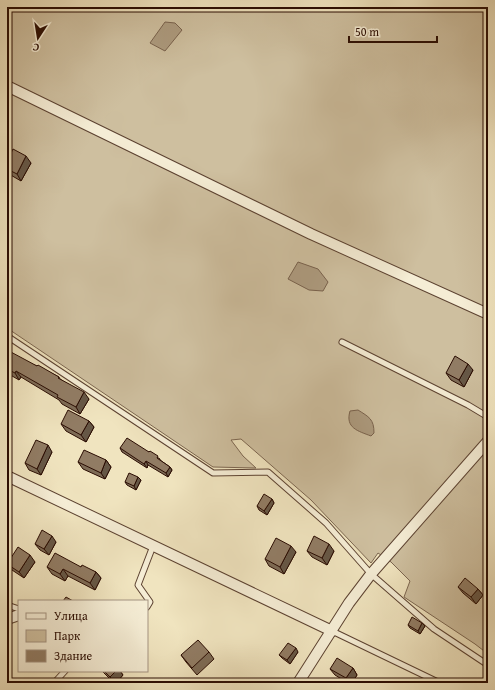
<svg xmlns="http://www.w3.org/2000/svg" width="495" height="690" font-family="'Gentium Book Plus',serif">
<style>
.green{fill:#cebf9f;stroke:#7c6650}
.water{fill:#ad9b7f;stroke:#79624d}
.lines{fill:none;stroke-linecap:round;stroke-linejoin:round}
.lane-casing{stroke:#5c4231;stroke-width:7}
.street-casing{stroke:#5c4231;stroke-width:12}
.lane{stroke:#f5edd5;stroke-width:5}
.street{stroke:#f5edd5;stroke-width:10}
.wall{fill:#7d6b56;stroke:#2a0c02}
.shaded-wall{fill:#665746;stroke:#2a0c02}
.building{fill:#917c64;stroke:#2a0c02}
</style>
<rect width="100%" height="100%" fill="#f0e4bf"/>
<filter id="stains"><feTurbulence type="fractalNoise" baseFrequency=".005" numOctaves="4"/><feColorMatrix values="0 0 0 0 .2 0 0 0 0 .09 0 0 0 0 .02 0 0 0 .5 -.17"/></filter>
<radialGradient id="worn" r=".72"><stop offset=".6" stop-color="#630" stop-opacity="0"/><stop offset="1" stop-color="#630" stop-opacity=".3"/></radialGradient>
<!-- green -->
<path class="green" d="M7,7H488V654L475,644L404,597L410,581L391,562L378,553L371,563L311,500L241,439L231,440L243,456L256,468L213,467L7,328Z"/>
<!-- water -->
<g class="water">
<path d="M165,22L175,23L182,30L165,51L150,43Z"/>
<path d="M298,262L318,269L328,282L323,291L309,290L288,279Z"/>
<path d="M358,410C369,417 374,419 374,433L371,436C358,431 345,428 350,411Z"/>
</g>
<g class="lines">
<!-- lane casing -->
<g class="lane-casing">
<g id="lane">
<path d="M7,336L213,473L268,472L326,523L371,574L434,629L488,665"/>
<path d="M342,342L468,405L488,417"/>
<path d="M7,605L19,609"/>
<path d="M147,607L150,602L138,585L153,546"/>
<path d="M332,631L440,683"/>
<path d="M54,683L65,671"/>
</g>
</g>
<!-- street casing -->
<g class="street-casing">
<g id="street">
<path d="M7,86L311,234L488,314"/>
<path d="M7,476L332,631"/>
<path d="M7,619L19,615"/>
<path d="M298,683L349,603L371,574L488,441"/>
</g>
</g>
<!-- lane -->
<use href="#lane" class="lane"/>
<!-- street -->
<use href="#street" class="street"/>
</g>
<!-- wall -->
<g class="wall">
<path d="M7,161L31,163L21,181L9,174L7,172Z"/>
<path d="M7,354L37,366L59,377L60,379L89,399L80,414L62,404L59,400L21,377L19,380L7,373Z"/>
<path d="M473,370L464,387L451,380L446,373Z"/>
<path d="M89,421L94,427L86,442L66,431L61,424Z"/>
<path d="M120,448L149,452L160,459V460L170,467L172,470L168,477L148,465L147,468L122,452Z"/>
<path d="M52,452L41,475L29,470L25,463Z"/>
<path d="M106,460L111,467L105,479L83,469L78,462Z"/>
<path d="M141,480L136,490L127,485L125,482Z"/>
<path d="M272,499L274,503L267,515L259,510L257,506Z"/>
<path d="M56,542L49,555L40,550L35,544Z"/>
<path d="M307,551H334L327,565L312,557Z"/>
<path d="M296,552L284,574L269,566L265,559Z"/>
<path d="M35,562L24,578L12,570L7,564Z"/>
<path d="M47,567H81L96,572L101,578L95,590L68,576L65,581L52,574Z"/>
<path d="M458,587L478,589L483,595L476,604L463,593Z"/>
<path d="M408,625L425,626L420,634L410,628Z"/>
<path d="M209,652L214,659L197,675L186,662L181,655Z"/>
<path d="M298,652L290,664L282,658L279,655Z"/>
<path d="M353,668L357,675L352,683H348L335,675L330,669Z"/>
<path d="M102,671H120L123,675L116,683H114Z"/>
</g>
<!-- shaded-wall -->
<g class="shaded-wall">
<path d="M26,156L31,163L21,181L17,174Z"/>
<path d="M468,364L473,370L464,387L459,380Z"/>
<path d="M16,371L21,377L19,380L15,373Z"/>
<path d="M84,392L89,399L80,414L76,407Z"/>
<path d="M89,421L94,427L86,442L81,435Z"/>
<path d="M48,445L52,452L41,475L37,469Z"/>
<path d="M106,460L111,467L105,479L101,473Z"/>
<path d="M146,461L148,465L147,468L144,464Z"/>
<path d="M170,467L172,470L168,477L166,473Z"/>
<path d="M138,477L141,480L136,490L134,486Z"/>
<path d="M272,499L274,503L267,515L264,511Z"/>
<path d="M52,536L56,542L49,555L44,549Z"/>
<path d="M329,544L334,551L327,565L322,558Z"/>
<path d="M291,546L296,552L284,574L280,567Z"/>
<path d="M30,555L35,562L24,578L19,572Z"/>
<path d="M63,569L68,576L65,581L60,574Z"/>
<path d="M96,572L101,578L95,590L90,583Z"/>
<path d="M478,589L483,595L476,604L471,597Z"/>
<path d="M422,623L425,626L420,634L418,631Z"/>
<path d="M296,648L298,652L290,664L287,660Z"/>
<path d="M353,668L357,675L352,683H350L346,678Z"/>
<path d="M116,671H120L123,675L116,683H115L110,677Z"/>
</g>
<!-- building -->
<g class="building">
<path d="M13,149L26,156L17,174L7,169V161Z"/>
<path d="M9,351L37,366L38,365L59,377L58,378L84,392L76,407L57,397L58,395L16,371L15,373L7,369V354Z"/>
<path d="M455,356L468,364L459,380L446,373Z"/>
<path d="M68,410L89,421L81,435L61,424Z"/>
<path d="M127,438L149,452L150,451L158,456L157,458L170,467L166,473L146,461L144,464L120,448Z"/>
<path d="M36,440L48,445L37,469L25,463Z"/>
<path d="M84,450L106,460L101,473L78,462Z"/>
<path d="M129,473L138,477L134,486L125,482Z"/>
<path d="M264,494L272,499L264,511L257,506Z"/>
<path d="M42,530L52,536L44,549L35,544Z"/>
<path d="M314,536L329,544L322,558L307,551Z"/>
<path d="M276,538L291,546L280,567L265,559Z"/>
<path d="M18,547L30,555L19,572L7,564Z"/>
<path d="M55,553L81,567L82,565L96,572L90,583L63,569L60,574L47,567Z"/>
<path d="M465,578L478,589L471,597L458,587Z"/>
<path d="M66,597L73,601H63Z"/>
<path d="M412,617L422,623L418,631L408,625Z"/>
<path d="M198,640L209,652L192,668L181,655Z"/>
<path d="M288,643L296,648L287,660L279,655Z"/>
<path d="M337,658L353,668L346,678L330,669Z"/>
<path d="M104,671H116L110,677Z"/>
</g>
<!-- margin -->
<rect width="495" height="690" fill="none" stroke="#f0e4bf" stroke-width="24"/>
<rect x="8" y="8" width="479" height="674" fill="none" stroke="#2a0c02" stroke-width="2"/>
<rect x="12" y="12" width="471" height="666" fill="none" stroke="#2a0c02"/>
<!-- legend -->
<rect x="18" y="600" width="130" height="72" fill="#f5edd5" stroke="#a49381"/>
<rect x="26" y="613" width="20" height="6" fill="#f5edd5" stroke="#a49381"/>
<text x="54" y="620" font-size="12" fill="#2a0c02">Улица</text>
<rect x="26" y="630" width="20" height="12" fill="#cebf9f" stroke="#a49381"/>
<text x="54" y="640" font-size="12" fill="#2a0c02">Парк</text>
<rect x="26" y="650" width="20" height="12" fill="#917c64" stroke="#a49381"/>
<text x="54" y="660" font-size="12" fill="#2a0c02">Здание</text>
<!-- north arrow -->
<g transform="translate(38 38) rotate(192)" stroke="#f5edd5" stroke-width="3" paint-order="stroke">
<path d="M0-3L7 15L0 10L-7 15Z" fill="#2a0c02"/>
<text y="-6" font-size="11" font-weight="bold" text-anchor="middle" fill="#2a0c02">С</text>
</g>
<!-- scale -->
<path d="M349 36v6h88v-6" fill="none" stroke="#2a0c02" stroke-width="2"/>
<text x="355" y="36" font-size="12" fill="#2a0c02" stroke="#f5edd5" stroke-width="3" paint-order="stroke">50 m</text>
<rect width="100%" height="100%" filter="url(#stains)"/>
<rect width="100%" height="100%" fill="url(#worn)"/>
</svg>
